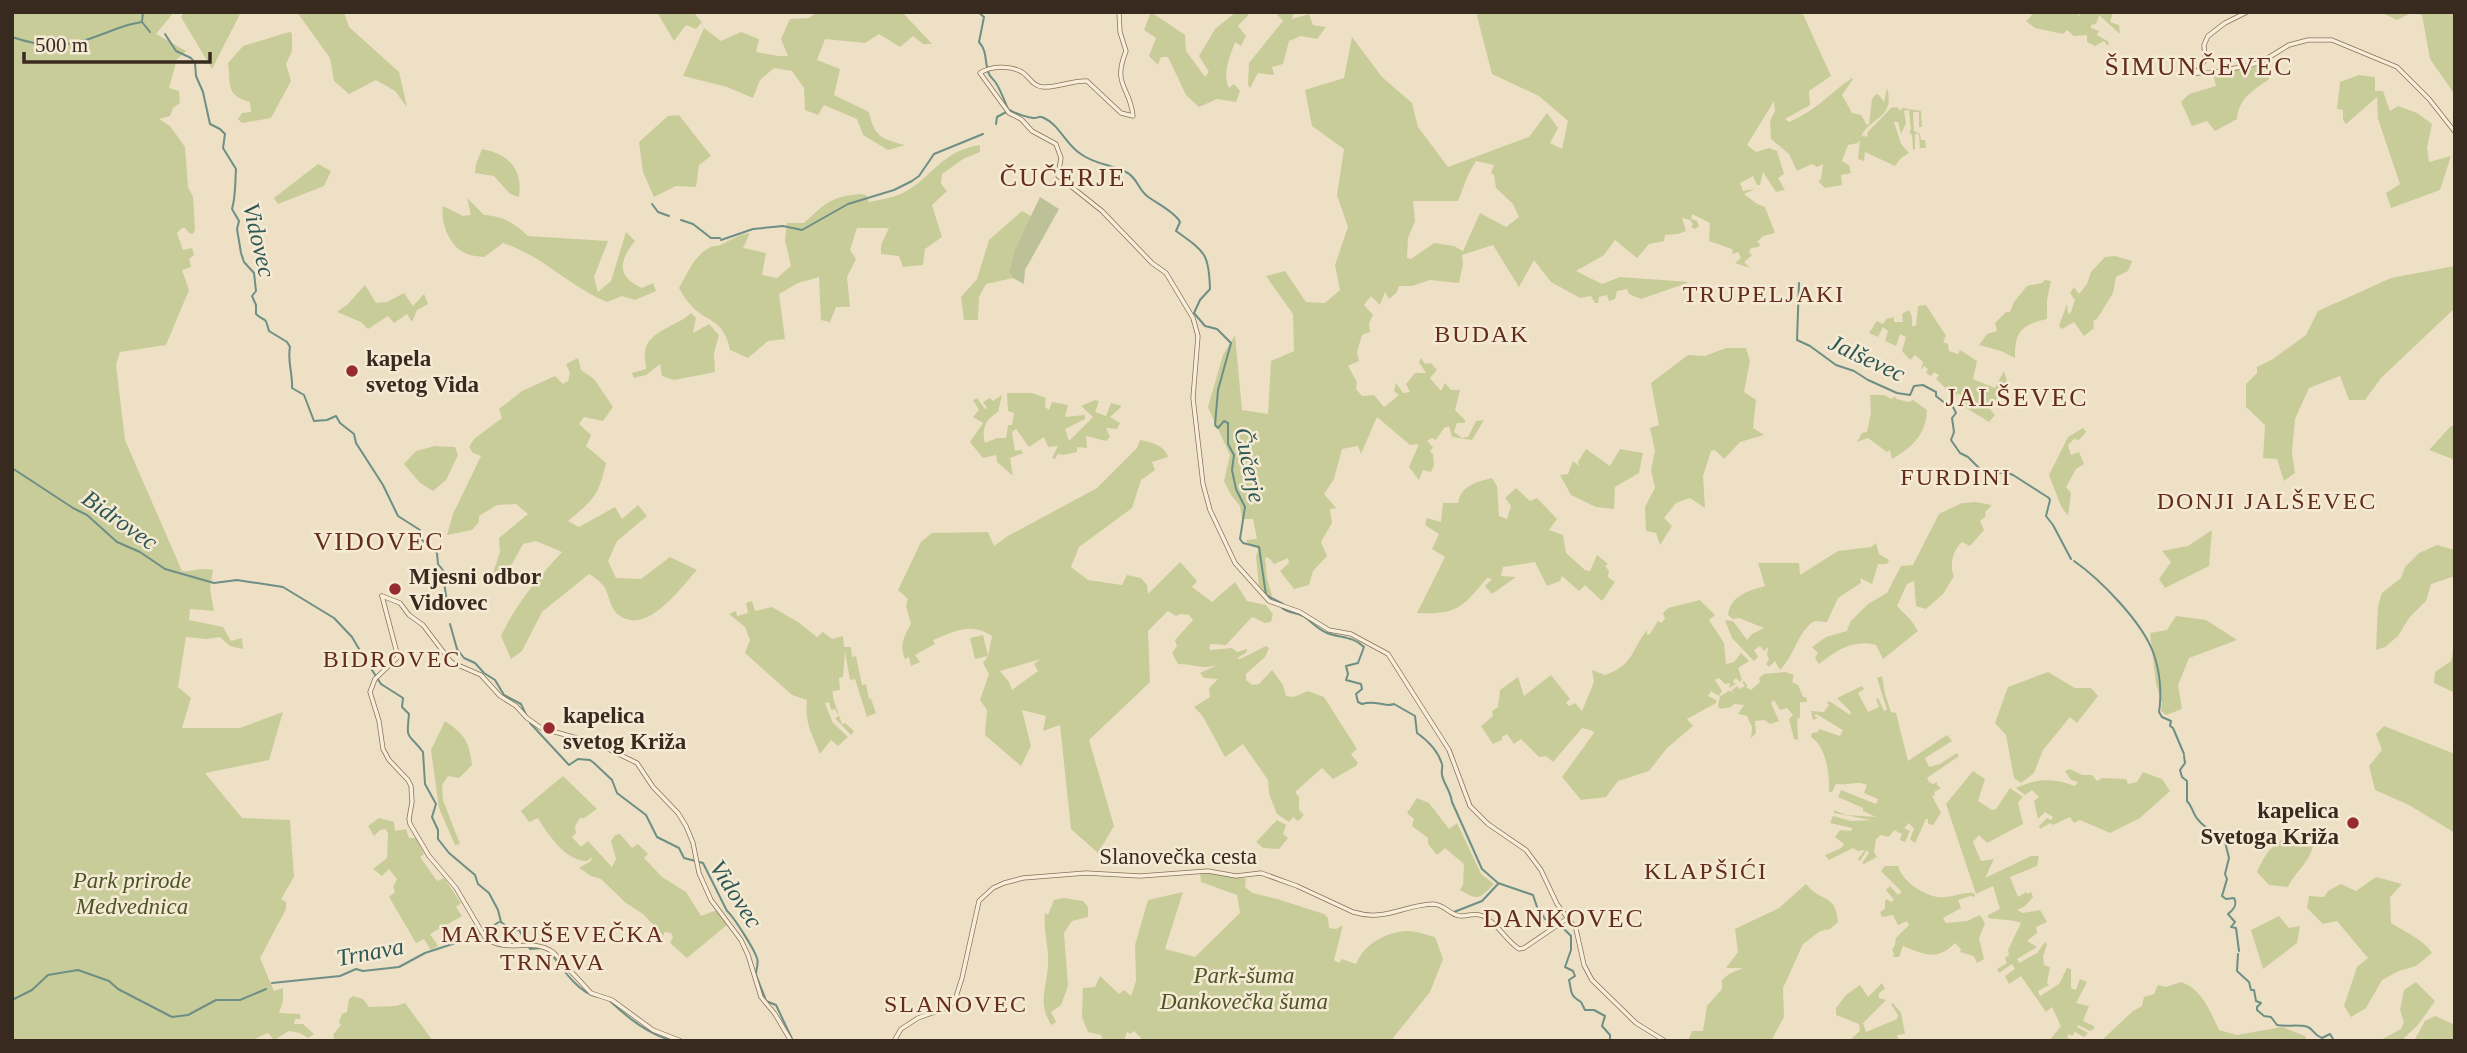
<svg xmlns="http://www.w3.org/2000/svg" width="2467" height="1053" font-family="'Times New Roman',serif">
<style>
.green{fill:#c8cc99;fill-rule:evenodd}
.cemetery{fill:#bdc198}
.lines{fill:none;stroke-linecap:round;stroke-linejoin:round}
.stream{stroke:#6d8f85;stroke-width:2}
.tertiary-casing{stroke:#88715b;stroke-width:5}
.tertiary{stroke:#f8edd8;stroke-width:3.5}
.poi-dot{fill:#962c31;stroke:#f5ead4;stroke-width:2.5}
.labels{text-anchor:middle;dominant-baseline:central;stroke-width:5;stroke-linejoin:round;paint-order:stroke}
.poi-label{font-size:23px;font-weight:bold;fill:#382a1f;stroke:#f5ead4;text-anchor:start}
.street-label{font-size:23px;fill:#382a1f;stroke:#f5ead4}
.park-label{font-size:23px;font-style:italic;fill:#4b5526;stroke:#f5ead4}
.water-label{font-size:24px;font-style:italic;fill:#2e5854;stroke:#f5ead4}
.neighbourhood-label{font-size:24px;letter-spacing:2px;fill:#642b1f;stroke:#f5ead4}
.quarter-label{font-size:26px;letter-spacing:2px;fill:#642b1f;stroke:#f5ead4}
</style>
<rect width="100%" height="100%" fill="#eee0c5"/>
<!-- green -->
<g class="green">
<path d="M12,12H174L156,34L186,51L177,59L169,88L179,91L180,103L173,108L170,116L159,119L170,126L185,147L188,187L193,197L195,229L193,234L189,233L185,228H182L177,233L183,250L192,248L194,255L189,259L191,267L182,270L189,290L166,345L120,352L116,365L125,440L182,571C193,572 202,567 213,570L210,589L214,611L190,609L189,620L223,627L231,641L242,638L243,649L230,646L220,637L206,639L186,637L178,687L191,698L182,728H240L283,712L269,760L205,773L242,818L290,820L294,877L281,899L286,902V909L260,958L274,991L283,988V1001L279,1013L300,1014L301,1019H295L294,1024H303L314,1034L308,1038L300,1033L289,1031L274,1040L268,1033L250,1041H12Z"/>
<path d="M184,12H241L212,69L181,17Z"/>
<path d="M297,12H344L349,27L399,72L407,107L395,91L376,80L349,94L334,81L330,58Z"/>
<path d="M657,12H693L702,22L696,29L686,25L674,41Z"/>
<path d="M817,12H902L932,44H923L913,36L900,47L879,34L865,43L825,39L817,60L840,69L834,95L869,112C874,137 882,139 905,145L888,150L863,135L857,119L824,105L818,115L805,110L804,88L792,71L774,68L760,80L753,98L727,87L683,76L704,28L721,41L741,32L759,39L756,52L778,56H788L781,39L790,19L809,18Z"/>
<path d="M1151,12L1185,35L1186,51L1205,77L1209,72L1199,56L1215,29L1236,12H1248L1249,14L1238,26L1246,36L1241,46L1235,42C1230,56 1222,74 1229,88L1234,84L1240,91L1236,102L1217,99L1199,107L1186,95L1168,57H1161L1158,65L1149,56L1156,38L1144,30Z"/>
<path d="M1275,12H1294L1292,19L1309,14L1313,25L1326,27L1317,39L1301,36L1289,41L1283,64L1272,67L1274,75L1258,73L1250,88L1248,85L1249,63L1283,21Z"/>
<path d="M1476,12H1802L1831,76L1809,91L1810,105L1785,119L1789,122C1814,112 1830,93 1852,78L1853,79L1842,95L1852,113L1861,115L1867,125L1869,124L1872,99L1876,94L1879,95L1884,102L1887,88C1896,119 1869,117 1861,137L1864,135L1866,137L1868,136L1867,133L1891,108L1897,107L1901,111L1902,108L1921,111L1922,127H1919V112H1913L1914,131L1920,134L1921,140H1925L1926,148H1918L1920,147L1919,134H1915V149L1913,150L1912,135L1909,132L1911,130L1909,110L1904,111L1906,123L1901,134L1898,122H1894L1901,144L1909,153L1901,158L1895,166L1865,152L1864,161L1858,159L1860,140L1858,143L1848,145L1842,161L1849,165L1851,173L1841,175L1842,185L1825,188L1818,181L1821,179L1823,164L1817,167L1812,164L1797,171L1789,154L1771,139L1770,121L1775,111L1774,101L1747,145L1756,152L1769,148L1777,151L1784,174L1778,178L1785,190L1776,192L1763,172L1760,185H1757L1753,176L1740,183L1743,191L1755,189L1744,194L1757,204L1765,207L1775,233L1763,236L1757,242L1760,244L1759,247L1751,248L1749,252L1752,255L1744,262L1750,268L1735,263L1741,258L1738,252L1733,254L1732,249L1709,241L1710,223L1692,214L1691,219L1697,221L1699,226L1695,229L1691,227L1693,224L1690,220L1682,218L1686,231L1678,234L1665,235L1664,241L1649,244L1637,258L1615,240L1604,255L1576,271L1602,284L1620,277L1690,282L1641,299L1629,294L1627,289L1617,291L1615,299L1609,301L1607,295L1599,297L1598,303H1595L1591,296L1580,298L1551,282L1534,260L1519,287L1493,245L1462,255L1463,264L1459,283L1430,280L1412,286H1399L1397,292L1389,299L1385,292L1380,305L1371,296L1364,305L1373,315L1369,323L1370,332L1362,335L1357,352L1359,361L1348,366L1357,382L1356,389L1362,396L1374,395L1384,407L1399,395L1394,391L1396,383L1403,393L1410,392L1406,384L1415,373H1426L1419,362L1421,358L1425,364L1431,363L1437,370L1430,378L1441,391L1445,383L1451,390H1460L1455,410L1465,420V423H1457L1454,432L1462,438L1468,437L1476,421L1484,420L1472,440L1452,437L1449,426L1444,428L1436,440L1432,438L1427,441L1433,447L1430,452L1433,454L1434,465L1431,472L1423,470L1419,480L1409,467L1419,444L1410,445L1377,417L1361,454L1358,446L1342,449L1334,479L1324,494L1336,508L1330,509L1332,523L1321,542L1327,556L1313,571L1309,585L1294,589L1280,571L1289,563L1288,558L1274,564L1269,558L1265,557L1267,579L1272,595L1269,597L1259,587L1256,556L1259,549L1249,545L1246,540L1257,539L1253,519H1242L1240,506L1231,495L1224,481L1230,455L1208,407L1223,355L1235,335L1242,410L1268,414L1271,361L1294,351L1293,314L1266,276L1285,271L1306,302L1325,303L1340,290L1335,265L1348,227L1337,195L1344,149L1312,126L1305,90L1344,78L1352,37L1382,77L1412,103L1418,127L1448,167L1529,137L1547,113L1558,128L1550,143L1562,149L1568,121L1539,96L1492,74ZM1476,161L1494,165L1491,173L1494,175L1496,188L1513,204L1519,217L1506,227L1480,213L1463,251L1454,246L1434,243L1411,259L1407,258L1408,238L1415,221L1413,201H1458L1468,175Z"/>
<path d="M2029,12H2078L2079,16L2082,12H2113L2110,22L2119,25L2120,34L2099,15L2096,24L2091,25V28L2099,31L2097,35L2109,42L2108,46L2104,41L2095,46L2087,42V35L2074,36L2067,30L2063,34L2035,28L2026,21L2032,15Z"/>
<path d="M2380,12H2455V95L2430,59L2422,15L2411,13L2397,20Z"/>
<path d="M289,32L292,33V51L286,64L291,81L271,118L242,123L238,119L242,113L251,112L250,102C225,95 231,85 228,63L243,46Z"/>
<path d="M2263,61L2269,79C2253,91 2239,97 2237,119L2215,131L2207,121L2192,126L2181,102L2189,94L2216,86L2213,74Z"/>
<path d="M2359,75L2375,77V91H2383L2390,111L2398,106L2417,113L2432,124L2427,148L2429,162L2451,156L2440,190L2391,208L2386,193L2400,184L2378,119L2377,97L2346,124L2343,120V110L2337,109L2340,82Z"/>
<path d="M679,115L711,156L699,165L696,187L676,186L654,197L643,172L639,142L668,116Z"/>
<path d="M980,145V152L963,159L942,174L941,184L947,191L932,205L942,237L925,249L923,265L903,267L899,256L881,254V245L889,228H857L850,250L856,259L847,277L850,307H836L830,322L821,320L819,277L798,283L779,294L785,339L768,341L748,358L730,350C723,316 707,325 689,303C685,299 682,293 679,288C687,274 694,256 709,248C713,245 715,247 720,245C730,241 738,234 750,233L743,248L766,253L762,275L777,278L791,266L785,240L787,223H804C826,203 831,196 862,194L866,195L869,202C879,200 891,198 901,194C932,179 940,151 980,145Z"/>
<path d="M482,149C509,154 523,169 519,197L510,194L494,176L475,173L476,164Z"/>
<path d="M318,164L331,171L324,186L278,204L274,198Z"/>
<path d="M467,198L484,215C503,216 514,223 528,236L608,241L594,277L598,292L611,281L626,232L635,241C619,261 616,276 642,288L653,283L656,291L635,300L622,296L607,302C570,287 542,255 503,243L484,257C479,256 472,256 467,254C450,248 440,223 443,206L463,216L471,215Z"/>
<path d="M1022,211L1031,216L1014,251L1009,270L1013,278L986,284L979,297L978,320H964L961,297L977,279L989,240Z"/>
<path d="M2115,256L2132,261L2128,271L2116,277L2113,293L2097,319L2093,321L2094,328L2084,336L2074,322L2062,329L2059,326L2067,304L2068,314L2071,312L2075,300L2070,293L2074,287L2079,294L2087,284L2091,272L2105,257Z"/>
<path d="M2455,266V308L2381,378L2365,400H2349L2340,376L2309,388L2295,419L2292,452L2295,473L2284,481L2277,459L2263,458L2265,425L2246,407V384L2257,373V367L2273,359L2306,335L2318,311L2391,278Z"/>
<path d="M2045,280L2051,281L2047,300V319C2021,325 2015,331 2015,358L2001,351L1979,345L1987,334L1997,331L1995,323L2006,312H2010L2014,302L2027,286L2042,283Z"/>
<path d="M365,285L376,303L387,302L404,293L413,306L424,294L428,304L417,310L412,322L407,314L394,323L388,316L368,329L361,322L337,312L348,304Z"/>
<path d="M1926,305L1946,336L1943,342L1948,344L1949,351L1958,354L1960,350L1977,361L1973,379L1995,388L2004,371L2007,381L2004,384V396L1988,407L1995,415L1989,422L1963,406L1966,400L1958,393L1955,397L1936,379L1939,375L1934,372L1931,376L1926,373L1928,369L1924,366L1921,370L1923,362L1915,355L1910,360L1902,351L1906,337L1900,334L1896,346L1885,341L1888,331L1883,327L1878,337L1869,333L1877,321L1883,324L1886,319L1894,317V322H1903L1902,314L1909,310L1912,317V326H1916L1918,306Z"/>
<path d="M691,313L696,318L693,333L709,324L719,335L714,353L715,372L674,380L662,376L660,364L646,375L634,378L632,373L646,369C646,364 644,357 645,352C647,331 678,326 691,313Z"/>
<path d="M1726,348H1746L1750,361L1744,392L1756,400L1753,428L1764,435L1740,442L1724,459L1715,450L1711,451L1703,476L1705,508L1690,498L1676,503L1664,518L1672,526L1660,545L1656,533L1646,531L1645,507L1655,488L1651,470L1655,451L1650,428L1659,425L1651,383L1688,355L1705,356Z"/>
<path d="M578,358L581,370L594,379L613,407L603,421L584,417L579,424L591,435L586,446L606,463C598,497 594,499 568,521L579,527L615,507L622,519L638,505L647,516L617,541L608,561L616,578L641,579L670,557L697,570C681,587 648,635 620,616C611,611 609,596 605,588C601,582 594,577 589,574L542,612L522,651L511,659L501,636C516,604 538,578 562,552L536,541L523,544L512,564L492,576L500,552L499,538L528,514L516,504L497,505L479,516V522L472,530L447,535L453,514L481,456L473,453L469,447L474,439L502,418L499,409L522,391L555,376L563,384L568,381L570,373L566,364Z"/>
<path d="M1007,393H1032L1046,398L1045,407L1049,410L1052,402L1068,405L1065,417L1085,415V419L1065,429L1069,441L1093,417L1081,406L1095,400L1099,401L1095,412L1106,416L1111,403L1122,406L1110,417L1120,423L1117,429L1106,428L1110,437L1106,441L1086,436L1087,448L1077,447V452L1063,455L1058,454L1055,459L1052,458L1058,446L1048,447L1044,437L1029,447L1016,429L1012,432L1015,451L1021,450L1023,453L1010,458L1013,476L997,462L996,455L983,458L970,442L983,423L973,417L979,410L973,400L977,398L985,409L987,408L983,402L990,398L993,401L1002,395L998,412C986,419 981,429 985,443L997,438H1006L1008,425H1012L1014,413L1008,411Z"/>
<path d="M1870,395H1884L1891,399L1895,396L1896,399L1909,402L1913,400L1927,410C1926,434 1913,447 1892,459L1890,450L1887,452L1868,438L1857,442L1862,433L1867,432L1871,413Z"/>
<path d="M2455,425V460L2429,450L2450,427Z"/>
<path d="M2083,428L2086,432L2079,440L2074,439L2068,445L2071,455L2079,452L2084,464L2076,469L2066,487L2071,493L2068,516L2061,506L2049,475L2068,437Z"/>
<path d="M1140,440C1153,443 1164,445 1168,457L1152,462L1155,470L1141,480L1132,508L1079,547L1071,567L1088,580L1122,585L1127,575L1141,578L1147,585L1148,594L1180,562L1197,581L1192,587L1212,602L1235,582L1247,601L1266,605L1273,614L1271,622L1265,623L1252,617L1226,645L1211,644L1209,647L1210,650L1232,648L1237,652L1247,649L1246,653L1237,658L1240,659L1266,646L1269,648L1265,657L1246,674V680L1252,685L1259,684L1272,670L1283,685L1286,696L1294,697L1308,691L1324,697L1357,749L1351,754L1358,763L1356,766L1333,779L1322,768L1295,792L1299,797V810L1304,815L1298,821L1293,817L1289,822L1277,814L1269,794L1268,780L1243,744L1225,757L1202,715L1194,707L1210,697L1209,688L1218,679L1204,678L1200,673L1217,665C1199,670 1196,664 1178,664L1172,653L1177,646L1175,640L1193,620L1189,615L1180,614L1176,616L1168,611L1148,631L1150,682L1089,740L1114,826L1098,853L1071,829L1060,725L1043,731L1046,716L1022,710L1031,746L1021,766L985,735L987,710L980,700L989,674L983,663L988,656L975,659L970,638L983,635L988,656L992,636C971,622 955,631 933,640L935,644L915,655L920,662L911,666L909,657L905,659C899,646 904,636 911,624L906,606L908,599L898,590L921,542L932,533L988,532L994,546L1008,536L1097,488L1137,448ZM1041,659L1034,664L1038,671L1012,690L1009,682L1000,671Z"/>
<path d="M435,446L455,447L458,455L446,480L433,491L420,483L404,464L416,451Z"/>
<path d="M1586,449L1610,466L1620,449L1643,453L1639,473L1615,487L1614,509L1596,507L1571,495L1560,475L1568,474L1573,461L1579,466L1578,462Z"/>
<path d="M1492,478L1497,486L1499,516L1507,519L1511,506L1505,498L1516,488L1530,501L1537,498L1557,519L1549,530L1563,535L1566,553L1585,570L1590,571L1597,555L1608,564L1605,566L1609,571L1608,577L1615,582L1602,601L1585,585L1579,591L1562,576L1560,581L1547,586L1535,562L1503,567L1501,576L1516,577L1492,594L1485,586L1492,579L1487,578C1463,607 1457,615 1417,613L1445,557L1432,549L1439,534L1425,525L1427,518L1441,522L1443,503H1458C1461,485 1477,482 1492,478Z"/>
<path d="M1975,502L1992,505L1985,512L1986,516L1980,521L1984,530L1970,546L1962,542C1953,550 1949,565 1954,576L1943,594L1926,609L1916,606L1914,581L1907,584L1897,606L1910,619L1918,631L1883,659L1876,645C1854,639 1837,650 1819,664L1815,658L1818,653L1812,647L1826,637L1847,631L1850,622L1868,604L1887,593L1901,566L1913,565L1939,514L1962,503Z"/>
<path d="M2212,530L2209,566L2165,588L2159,579L2171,562L2162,551L2188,546Z"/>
<path d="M1876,543L1879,554L1889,560L1887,564H1878L1872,584L1860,578L1861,583L1838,598L1827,622L1814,621C1797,633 1795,655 1780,670L1775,661L1769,667L1766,664L1769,659L1767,655L1768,647L1764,651L1760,646L1754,650L1758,657L1754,661L1732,638L1725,620L1733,621L1747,640L1752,634L1764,628L1739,618L1733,619L1728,615C1731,595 1748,591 1765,586L1758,563H1799L1800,575L1838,551L1871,547Z"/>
<path d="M2437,545L2455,550V576L2431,584L2426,601L2409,618L2398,636L2385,647L2376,650L2378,606L2382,593L2401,578L2405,567L2419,553Z"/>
<path d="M1700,600L1715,615L1709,620L1724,643L1726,664L1734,662L1741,653L1749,661L1738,668L1742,680L1740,682L1736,678L1733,681L1735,684L1738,683L1729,688L1730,683L1725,684L1719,678L1715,680L1722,691L1719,696L1711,691L1708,696L1716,700V703L1687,719L1693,726L1667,748L1649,771L1618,781L1606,797L1581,800L1562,777L1594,733L1593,731L1582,728L1553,762L1546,756L1539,757L1521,739L1514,744L1507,734L1502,737V740L1493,744L1481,726L1493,716L1492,711L1498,707L1500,690L1518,677L1524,696L1551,675L1570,699L1566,703L1569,706L1575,703L1582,711L1594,682L1592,670L1605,675C1634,665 1631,650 1647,630V635L1650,634L1658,621L1661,623L1665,619L1663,613L1668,608Z"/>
<path d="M752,601L755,611L772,607L798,622L817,637L823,632L832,639L843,636L844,647H851L852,657L856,656L862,685L866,684L869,699H871L876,713L867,717L855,679L850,680L845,652L843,677L839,678L840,690L833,691L832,662L833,698L842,724L845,723L854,731L851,735L835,718L839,716L835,709L831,710L829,702L825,703L833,723L848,737L838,746L831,740L820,754C812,735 804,721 807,700L792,695L745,653L750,640L745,627L729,614L736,611L737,616L748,613L746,603Z"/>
<path d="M2176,616L2206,620L2237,640L2189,658L2178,685L2182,709L2166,715L2161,711L2162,703L2156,684L2150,633L2167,630Z"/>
<path d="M2455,643V716L2453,692L2434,683L2435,672L2451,661Z"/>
<path d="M1785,672L1794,675L1792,682L1798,685L1803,697H1806L1807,702H1800V718L1797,719L1798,740L1794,739L1789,719L1793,715L1787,708L1780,710L1774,700L1771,703L1779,721L1770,724L1764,720L1755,721L1756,733L1751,738L1752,727L1747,716L1738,714L1744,705L1734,704L1731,707L1720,709L1718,706L1720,696L1729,691L1736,694L1731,691L1737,686L1739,689L1745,686L1742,682L1744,681L1747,685L1746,687L1751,690L1760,682L1759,678L1764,674Z"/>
<path d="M2048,672L2075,688H2091L2098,696L2077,723L2070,717L2043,750L2034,773L2021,783L2014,778L2006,735L1995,723L2008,687Z"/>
<path d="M1882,676L1885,694L1891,712L1896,713L1908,761L1947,735L1952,741L1925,758L1929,767L1940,764L1957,753L1959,756L1927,778L1929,782L1933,784L1937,782V785L1941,788L1934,792L1935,795L1932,796L1941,813L1933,825L1928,824V819H1926L1915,843L1910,839L1914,829L1909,823L1904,828L1910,831L1905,842L1900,840L1902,834L1894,830L1889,837L1881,835L1876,839L1874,852L1877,857L1864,864L1862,863L1869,853L1867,850L1860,861L1858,859L1865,850L1858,851L1853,848L1829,860L1825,855L1841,848L1844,844L1835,837L1840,830L1851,831L1852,828L1830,823L1833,816L1851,821L1871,820L1834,813V810L1846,815L1876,817L1863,811V808L1838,797L1841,790L1876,804L1878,799L1864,793L1867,785C1857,780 1847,786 1836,784L1832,792H1829C1830,775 1826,746 1811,737L1812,733L1818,732L1819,729L1840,736L1843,730L1816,714L1814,716L1818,718L1813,720L1811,711L1824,712L1829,705L1827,703L1829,701L1850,715L1851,712L1837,698L1862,686L1864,689L1858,693L1868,712L1879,707L1876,699L1878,698L1884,711L1887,710L1877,678Z"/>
<path d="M445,721C465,735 469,741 472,765L459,778L448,776L442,785L443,800L460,844L455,845L439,808L431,750Z"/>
<path d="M2384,726L2455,754V833L2409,805L2375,790L2369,766L2382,750L2376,734Z"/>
<path d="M2070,769L2082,775H2092L2097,781L2102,778L2126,779L2128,784L2137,782L2143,772L2162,779L2170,791L2140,818L2110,833L2080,820L2074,823L2070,817L2053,825L2050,823L2040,829L2039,826L2047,818L2051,820L2053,817L2045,812L2038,819L2034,801L2039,797L2032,790L2025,795L2016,788C2038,778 2053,778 2075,786L2078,782L2071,780L2065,771Z"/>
<path d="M1973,771L1985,779L1978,801L1992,810L1996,809L2010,788L2023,797L2018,802L2023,824L1987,843L1979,835L1973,842L1981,861L1994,859L1985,878L2031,856H2039L2037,866L2010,877L2018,897L2026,892L2027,894L2031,892L2033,897L2025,906L2017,910L2023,913L2040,910L2047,922L2036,927L2037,933L2027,941L2037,947L2017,959L2019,963L2037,953L2045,942L2047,944L2043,957L2044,965L2050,967L2047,983L2049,985L2038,991L2040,996L2059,984L2067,968L2071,969V988L2076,990L2080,979L2087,982L2076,1003L2089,1006L2083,1021L2094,1026V1029L2090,1031L2078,1025L2077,1027L2088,1033L2084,1037L2075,1032L2072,1036L2069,1034L2067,1037L2074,1041H2049L2061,1026L2052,1007L2046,1012L2021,976L2009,984L2005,976L2015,969L2012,964L1999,973L1997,969L2007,963L2005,958L2009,955L2008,950L2021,923C2011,919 1999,920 1988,918V915L2000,909L1993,886L1976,894L1946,804Z"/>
<path d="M563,776L597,809L584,818H580L575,826L576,833L572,837L581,847L588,841L612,867L616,859L611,841L615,835L620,834L632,848L638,844L648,854L644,858L662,877L686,892L701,916L717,910L728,924L687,958L670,943L673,937L671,933L664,932V936L643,914L626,903L601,879L591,876L579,868L591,861L592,857L587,861C566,861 548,835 538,818L529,822L521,811Z"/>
<path d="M1417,798L1429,803L1449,829L1457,823L1481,874L1494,884C1479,899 1479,901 1460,890L1463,885L1464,864L1445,848L1437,855L1428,844V838L1412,826L1414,819L1407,813Z"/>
<path d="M379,818L394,822L395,831L406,829L409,838H416L424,854L420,857L437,881L444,878L461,903L456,907L462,916L430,934L438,946L431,950L424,939L416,943L389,897L395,892L393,887L397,879L389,869L382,876L373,869L387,858L388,834L386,829L380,830L374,836L368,826Z"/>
<path d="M1277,820L1286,825L1283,834L1288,838L1279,849L1263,848L1256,842Z"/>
<path d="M2296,836L2313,846C2308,865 2297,869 2288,887L2269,885L2257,872C2264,855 2276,837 2296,836Z"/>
<path d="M1885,866H1898C1902,882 1929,900 1946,897C1956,896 1964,892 1974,893L1975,897L1970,896L1958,900L1961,908L1943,918L1946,923L1967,921L1980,915L1985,923L1979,938L1984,959L1977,963L1974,956L1960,952L1961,949L1955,943C1937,962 1924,954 1903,946L1899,957H1893L1894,953L1892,950L1895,945L1896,938L1909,925L1907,921L1898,925L1893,915L1882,917L1880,912L1885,909V901L1887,899L1891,902L1894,900L1886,890L1890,886L1898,895L1902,892L1881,871Z"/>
<path d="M1213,873L1246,879L1245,887L1252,893L1277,899L1324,914L1328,918L1329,928L1336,929L1343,925L1334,960L1339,963L1342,959L1356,964C1364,944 1386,932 1407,931C1416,931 1427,935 1435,937L1443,959L1430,992L1393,1038L1394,1041H1144L1134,1031L1130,1034L1127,1032L1124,1041L1102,1039L1101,1035L1088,1032L1082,1017L1083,988L1095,987L1100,976L1119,994L1124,990L1131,996L1136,981L1135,945L1148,900L1183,892L1165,949L1195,957L1240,913L1237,895L1201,882L1200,874Z"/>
<path d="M2376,877L2402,884L2390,897L2391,923C2405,932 2423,939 2432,953L2416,966L2399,971L2382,980L2366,1008L2351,1017L2344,1006L2357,967L2368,958L2337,921L2323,924L2307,908L2309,896L2324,897L2328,891L2341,884L2356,891Z"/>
<path d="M1806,884C1821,903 1836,893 1838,922L1830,929L1820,931L1803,944L1783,988L1784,1017L1771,1041H1688L1692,1031H1703L1707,1006L1722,989V980L1729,974L1743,968H1726L1738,952L1735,929L1779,908Z"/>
<path d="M1064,898L1083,901L1088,907V917L1072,921L1064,933L1068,986L1061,1005L1051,1012L1056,1022L1051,1025C1037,1001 1047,989 1048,964C1049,946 1043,931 1045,913L1048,915L1054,900Z"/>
<path d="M2279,916L2289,928L2300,926L2297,943L2263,969L2251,930Z"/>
<path d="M2181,982C2202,989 2210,1011 2219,1030L2237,1035L2282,1027L2305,1036L2307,1041H2101L2133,1011L2142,1006L2144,997L2154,994L2158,985L2166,987Z"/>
<path d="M2416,982L2435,1001L2418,1025L2404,1038L2407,1041H2379L2401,1029L2404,1022L2400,1010L2404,990Z"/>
<path d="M1882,983L1885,989L1879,993V998L1886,1000L1863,1023L1866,1032L1897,1019L1898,1015L1891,1004L1893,1003L1901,1013L1905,1034L1897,1035L1899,1041H1849L1860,1031L1859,1024L1836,1015V1008L1846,995L1860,985L1868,997Z"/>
<path d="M353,996L363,999L369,1007L396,1006L405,1003L433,1041H335L333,1035L341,1025L339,1022L342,1014L347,1012L349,999Z"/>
<path d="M2435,1016L2455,1025V1041H2414L2425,1021Z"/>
</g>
<!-- cemetery -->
<path class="cemetery" d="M1040,197L1059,209L1025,270L1024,284L1013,278L1009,271L1014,251Z"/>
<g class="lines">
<!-- stream -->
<g class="stream">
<path d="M143,12L142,22L150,32"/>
<path d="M978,12L984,17L979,42C988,52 984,62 989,74C991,78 994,80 996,83C1000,89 1005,102 1008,109C1014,113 1026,117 1033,118C1041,118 1037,115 1044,118C1058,124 1065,142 1078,152C1093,164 1110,164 1126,172C1137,177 1138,189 1147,196C1156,203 1175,212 1180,222L1176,231C1205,252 1209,253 1210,289L1200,300L1194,313L1205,326L1217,329L1231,343L1218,390L1215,425L1218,428L1224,421L1228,423V444L1234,455L1232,470L1236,489L1245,507L1240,539L1243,543L1259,547L1266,595L1283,604"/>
<path d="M165,34L176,51L191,58L195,63L196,76L203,92L210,124L220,129L225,134L223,148L236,169C235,182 236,195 232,209L239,221L237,229L241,253L244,262L254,273L256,291L252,296L256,305V314C267,324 264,314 269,331L287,342L290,347C287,361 293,374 292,388L304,395L314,421L327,420L336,416L340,423L354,434L356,443L383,485L398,516L420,530L422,540L437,553L438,564L446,574L444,582L447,602"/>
<path d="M12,37C44,48 68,48 100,35C114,30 126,24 142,22"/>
<path d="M996,124L997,117L1008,111"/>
<path d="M652,204L658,212L669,216"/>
<path d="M681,220L693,224L711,238H720"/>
<path d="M721,240L753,229L783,226L802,230L848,204L894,190L912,181L919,176L934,154L983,134"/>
<path d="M1799,283L1797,340L1810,346L1836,365L1854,371L1868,380L1897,393L1910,395L1914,386L1923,385L1936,392V396L1946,404L1951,403L1956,413L1952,418L1954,432L1951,440L1960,453L1968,457"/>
<path d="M1969,458L1986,475L2006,472L2013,475L2049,498L2050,500L2046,516L2053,525L2071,559"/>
<path d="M12,468L73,508L87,515L117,542L140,552L165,569L214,583L237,580L283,587L334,618L352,637L359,649"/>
<path d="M2074,561C2100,579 2142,622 2153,652C2160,670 2162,694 2159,712L2162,717L2171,721L2170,726L2173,728L2184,754"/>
<path d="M1282,608C1288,613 1295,612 1303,616C1311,621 1317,629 1327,633C1340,638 1353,636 1364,647L1358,663L1346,666L1348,674L1346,680L1361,684L1362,689L1356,694L1358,702L1362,704C1376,699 1384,708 1394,704L1415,716L1417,733C1427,740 1438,751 1442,764C1443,767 1441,771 1442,775C1444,785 1450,789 1452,802L1482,869L1498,883L1533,895L1537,907L1545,919L1558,923L1571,936V950L1565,967L1573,971L1575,976L1569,980C1572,992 1569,995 1581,1002L1585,1010H1594L1605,1016L1602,1026L1610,1035V1041"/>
<path d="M450,624L457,649L464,658L475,663L484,673L495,680L504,695L521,704L526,715"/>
<path d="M370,667L381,684L403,698L402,707L409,714C406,742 408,732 423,752L425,784L436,804L432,817L438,830V839L449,853L475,875L478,884L489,893L498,910L501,922"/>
<path d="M530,723L569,765L578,759L590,760L594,763L612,780L617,793L646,815L657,837L679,848L684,858L703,863L727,911C734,917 754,949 757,958C759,964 756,968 756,974C757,979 764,994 766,1001L776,1005L793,1041"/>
<path d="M2184,756L2185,763L2180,770L2182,777L2187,781V801C2192,806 2192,811 2196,817C2201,825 2216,835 2224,838L2229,858L2225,874L2227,879L2222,896L2226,899L2234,898C2238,905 2233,910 2228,914L2235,922L2231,927L2236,928L2239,951"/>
<path d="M1454,912L1482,901L1498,884"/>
<path d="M501,922L509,928L519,930L530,949L542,948"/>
<path d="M550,952C561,967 579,994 598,997"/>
<path d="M2237,971L2238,954"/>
<path d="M2238,972L2249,982L2251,990H2254L2256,1001L2261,1003L2257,1007V1010L2264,1016L2271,1017L2277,1025C2287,1027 2298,1024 2308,1027C2314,1030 2314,1035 2322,1038L2330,1034L2333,1039"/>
<path d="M272,983L340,976L356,969L363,971L399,967L425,953L477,936L499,922"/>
<path d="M12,1000L32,990L48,975L78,970L109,981L118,989L172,1017L188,1015L216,1000H240L266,989"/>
<path d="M610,1001C628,1018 649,1035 674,1041"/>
</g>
<!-- tertiary casing -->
<g class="tertiary-casing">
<g id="tertiary">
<path d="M1119,12L1120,32L1126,51C1112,86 1130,86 1133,116L1121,113L1087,81C1072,80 1058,88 1043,87C1032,86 1030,77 1022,72C1010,65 990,66 980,73L1009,113L1021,119L1032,131L1056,144L1061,158L1058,176L1102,211L1152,263L1166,273L1193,318L1198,336L1193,398L1203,484L1210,510L1235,563L1269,601L1300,612L1329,630L1351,634L1388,654L1449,750L1470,806L1488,824L1526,850L1541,870L1557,904L1576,929L1584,965L1592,980L1636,1023L1665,1041"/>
<path d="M2196,73H2210L2251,65L2263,61L2289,45L2308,40H2332L2397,67L2429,99L2455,132"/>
<path d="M2196,73L2205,60L2204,45L2208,36L2225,23L2247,12"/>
<path d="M1060,169L1069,184"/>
<path d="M382,596L400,603L409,615L423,625L451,662L481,675L500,696L516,706L527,718L541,728L598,744L637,763L653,787L678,813L686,826L693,843L699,873L711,900L741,940L748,955L761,997L775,1014L791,1041"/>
<path d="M382,596L398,657L375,679L370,692L379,721L383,749L389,760L408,780L411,786L412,802L409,819L410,824L429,856L456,888L486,939C512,954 530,937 553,952L591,993L612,1000L653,1030L681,1041"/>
<path d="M894,1041L901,1029L918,1018L949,1007L955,1000L962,978L979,901L993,888L1004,883L1023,878L1086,873L1140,876L1208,871L1236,876L1261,873L1297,886L1353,912C1385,922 1403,905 1433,904C1445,904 1451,917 1462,916C1470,916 1474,912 1483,916C1498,923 1505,940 1519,949L1524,948L1568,918"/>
</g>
</g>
<!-- tertiary -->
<use href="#tertiary" class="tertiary"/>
</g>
<!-- markers -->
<g class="poi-dot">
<circle cx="352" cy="371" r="7"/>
<circle cx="395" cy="589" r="7"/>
<circle cx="549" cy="728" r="7"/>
<circle cx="2353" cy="823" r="7"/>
</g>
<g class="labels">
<!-- poi labels -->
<g class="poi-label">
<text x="366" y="358">kapela<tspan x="366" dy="26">svetog Vida</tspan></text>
<text x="409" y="576">Mjesni odbor<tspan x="409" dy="26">Vidovec</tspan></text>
<text x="563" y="715">kapelica<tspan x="563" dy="26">svetog Križa</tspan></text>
<text x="2339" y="810" text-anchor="end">kapelica<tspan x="2339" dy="26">Svetoga Križa</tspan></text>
</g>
<!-- street labels -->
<g class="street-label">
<text x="1178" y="856">Slanovečka cesta</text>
</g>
<!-- park labels -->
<g class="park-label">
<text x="132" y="880">Park prirode<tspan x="132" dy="26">Medvednica</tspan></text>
<text x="1244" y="975">Park-šuma<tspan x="1244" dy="26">Dankovečka šuma</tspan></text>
</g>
<!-- water labels -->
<g class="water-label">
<text transform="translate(259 240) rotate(77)">Vidovec</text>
<text transform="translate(1867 358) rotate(25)">Jalševec</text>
<text transform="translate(1250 465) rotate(78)">Čučerje</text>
<text transform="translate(120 520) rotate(35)">Bidrovec</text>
<text transform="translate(736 894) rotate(57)">Vidovec</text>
<text transform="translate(370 952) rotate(-11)">Trnava</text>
</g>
<!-- neighbourhood labels -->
<g class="neighbourhood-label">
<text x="1764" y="294">TRUPELJAKI</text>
<text x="1482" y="334">BUDAK</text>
<text x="1956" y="477">FURDINI</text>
<text x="2267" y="501">DONJI JALŠEVEC</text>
<text x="392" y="659">BIDROVEC</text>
<text x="1706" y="871">KLAPŠIĆI</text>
<text x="553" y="934">MARKUŠEVEČKA<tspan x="553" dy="28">TRNAVA</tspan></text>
<text x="956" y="1004">SLANOVEC</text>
</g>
<!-- quarter labels -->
<g class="quarter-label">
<text x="2199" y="66">ŠIMUNČEVEC</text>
<text x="1063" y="177">ČUČERJE</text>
<text x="2017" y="397">JALŠEVEC</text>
<text x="379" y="541">VIDOVEC</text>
<text x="1564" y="918">DANKOVEC</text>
</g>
</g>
<!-- border -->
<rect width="2467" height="1053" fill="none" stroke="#382a1f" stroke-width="28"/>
<!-- scale -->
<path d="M24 52v10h186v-10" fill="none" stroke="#382a1f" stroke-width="3.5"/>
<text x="35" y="52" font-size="21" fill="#382a1f" stroke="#f5ead4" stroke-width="5" paint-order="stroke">500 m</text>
</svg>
